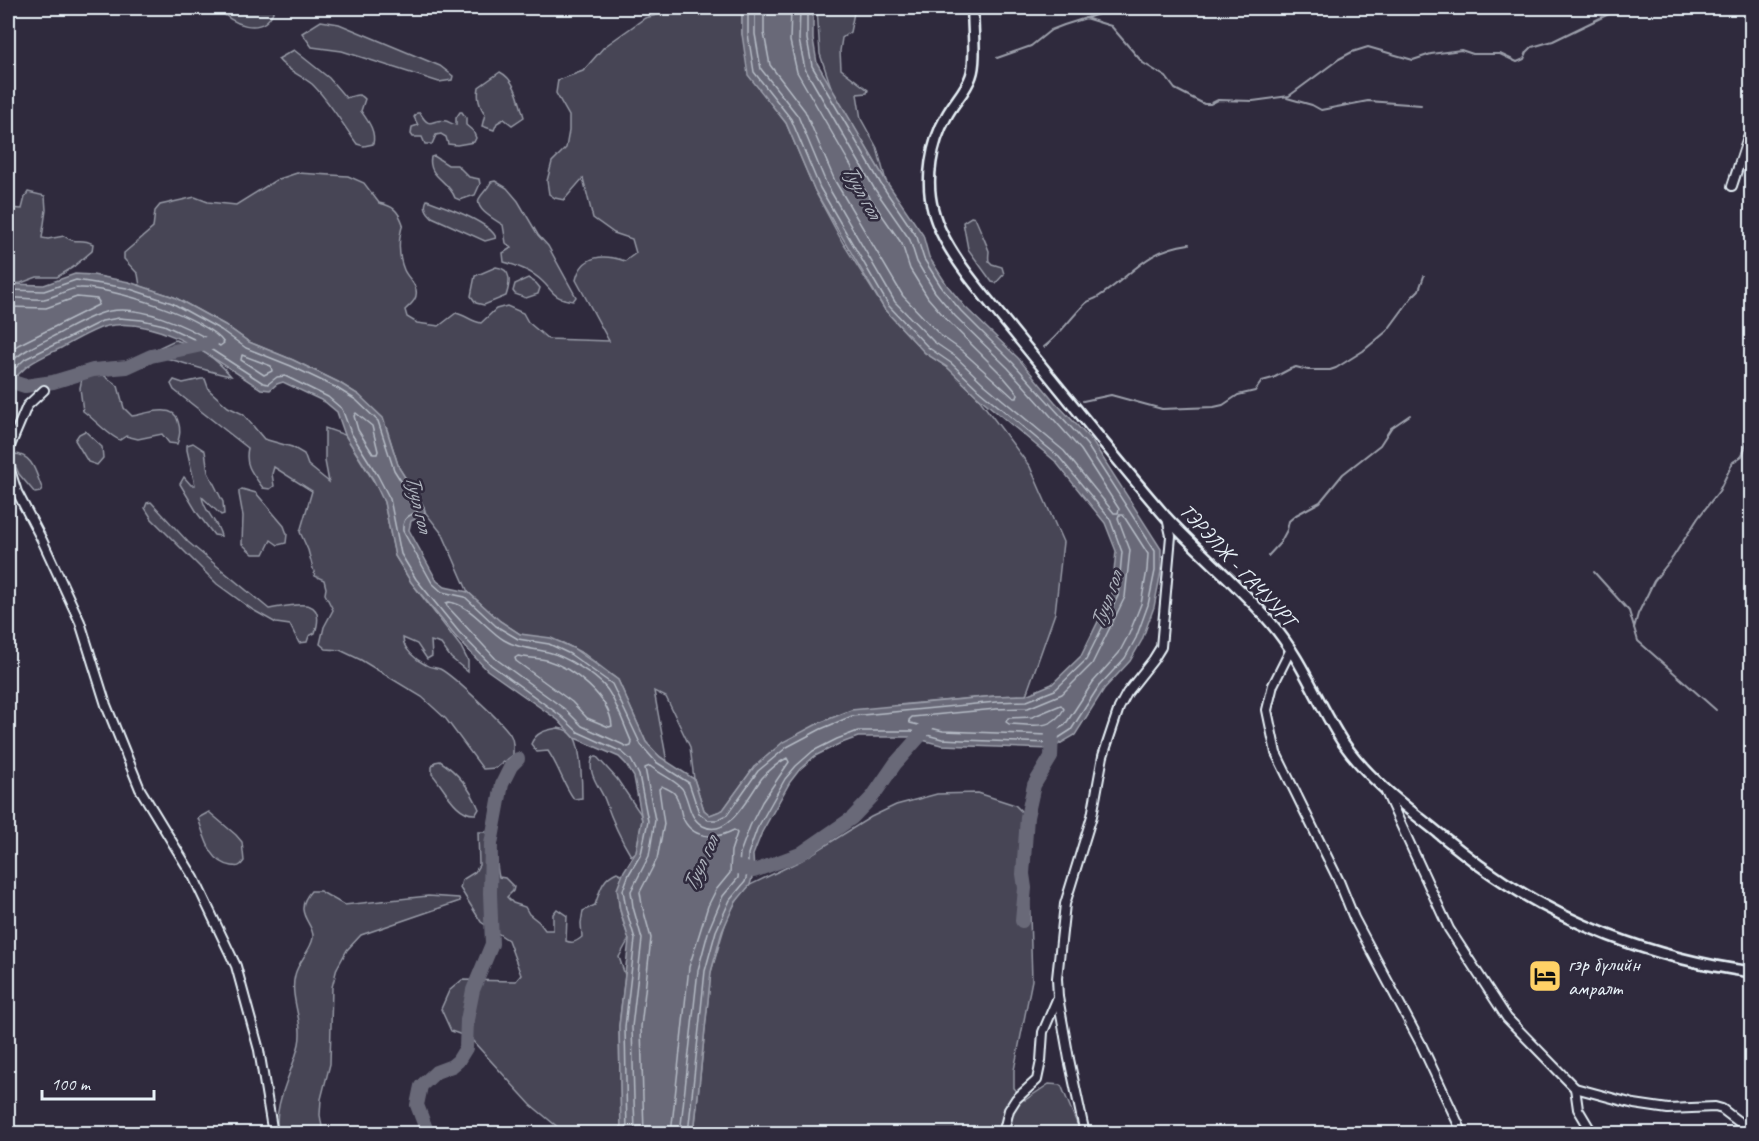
<svg xmlns="http://www.w3.org/2000/svg" width="1759" height="1141" font-family="Caveat,sans-serif">
<style>
.green{fill:#464455;stroke:#979aa6;stroke-width:1.5}
.water{fill:#696978;stroke:#9c9fab;stroke-width:1.5}
.lines{fill:none;stroke-linecap:round;stroke-linejoin:round}
.shore{stroke:#b5bbc5;stroke-width:1.5}
.stream{stroke:#9c9fab;stroke-width:2}
.river{stroke:#696978;stroke-width:14}
.minor-casing{stroke:#e8f1f8;stroke-width:12}
.major-casing{stroke:#e8f1f8;stroke-width:14}
.minor{stroke:#2f2a3d;stroke-width:8}
.major{stroke:#2f2a3d;stroke-width:9}
.labels{text-anchor:middle;dominant-baseline:central;stroke-width:5;stroke-linejoin:round;paint-order:stroke}
.street-label{font-size:21px;fill:#e8f1f8;stroke:#2f2a3d}
.poi-label{font-size:21px;fill:#e8f1f8;stroke:#2f2a3d;text-anchor:start}
.water-label{font-size:22px;font-style:italic;fill:#afb4be;stroke:#2f2a3d}
</style>
<rect width="100%" height="100%" fill="#2f2a3d"/>
<filter id="ink" filterUnits="userSpaceOnUse"><feTurbulence type="fractalNoise" baseFrequency=".0167" numOctaves="2"/><feDisplacementMap in="SourceGraphic" scale="12" xChannelSelector="R" yChannelSelector="G"/><feConvolveMatrix kernelMatrix="1 2 1 2 8 2 1 2 1" color-interpolation-filters="sRGB"/></filter>
<g filter="url(#ink)">
<!-- green -->
<g class="green">
<path d="M218,8H273V12C262,37 230,24 218,8Z"/>
<path d="M702,8H742V34L769,101L786,123L815,191L843,243L885,310L925,353L947,367L976,395L1030,467L1063,542L1055,613L1026,695L995,696L898,705L754,767L723,810L710,815L704,810L694,779L690,747L666,697L654,691L667,762L652,750L646,742L618,680L584,654L563,643L520,634L514,630L500,621L468,592L443,535L425,512L424,507L399,468L387,429L359,395L338,382L293,360L249,342L225,325L174,297L140,286L138,274L124,259V253L153,228L155,211L160,205L195,197L208,202L236,205L276,180L297,173L348,176L364,183L379,203C393,206 398,210 403,224C398,238 398,256 404,270C407,277 415,283 416,290C418,299 411,304 405,310L407,317L417,323L439,326L456,313C465,315 471,321 481,323L496,309L507,306L523,313L528,322L548,339L609,341L576,280C582,254 604,254 625,261L636,253L632,239L614,233L593,218L583,178L564,200L555,198L549,194L547,181L552,162L566,148L569,131V116L556,93L558,80L583,71L604,47L645,18L668,12H692Z"/>
<path d="M817,8H855L850,32L842,38L840,51L841,69L868,90L867,93L857,94L861,119L877,148L886,181L832,90L820,54Z"/>
<path d="M321,21L339,24L440,66L453,76L452,80L439,82L342,51L312,47L302,33Z"/>
<path d="M294,50L329,78L346,98C354,96 359,92 365,99L361,111C368,121 376,131 373,144L364,146L357,144C344,126 327,98 312,84C301,75 286,70 278,59Z"/>
<path d="M500,72C516,80 519,101 524,117L512,125L504,119L497,123L494,130L482,126L485,114C479,105 477,98 479,87Z"/>
<path d="M460,112H462L466,118V125L473,131L476,138L474,142L457,145L448,144L446,137L441,134L436,135L432,144H425L422,137H413L411,134L412,127L418,125L414,117L417,113H420C431,132 432,117 446,121C449,122 452,124 456,125V118Z"/>
<path d="M434,156L448,165H457L469,177L479,179L480,184L475,195L460,200L455,198C449,180 427,177 431,157Z"/>
<path d="M495,181L507,188L518,201L538,235L548,246L576,297L573,301C552,298 554,292 542,281C533,272 516,265 504,262L503,253L511,248L506,243L503,225C496,220 475,210 479,199C482,193 488,189 491,182Z"/>
<path d="M28,192L45,196L46,210L42,238L48,239L64,236C76,245 81,237 93,244L92,251L72,268L57,277H37L21,283L8,284V208L22,209L25,197Z"/>
<path d="M427,200C443,206 491,222 496,238L485,241L432,217C427,212 423,207 427,200Z"/>
<path d="M971,217L975,218C977,222 988,248 989,251C989,254 988,257 989,261L992,264L1002,267L1004,274L996,283L992,282L968,249L963,222Z"/>
<path d="M496,267C513,269 510,284 506,296L484,305L476,303L471,296L475,276Z"/>
<path d="M528,278L536,283L540,288L538,294L526,298L515,294L513,291L515,284Z"/>
<path d="M175,340C199,347 215,357 231,376C206,372 182,361 157,356L158,348Z"/>
<path d="M98,371L118,386L124,408L132,416C145,414 174,403 178,421C181,430 180,435 177,444L169,443L162,434L138,439L126,436L120,440C110,437 94,419 83,411L80,388L83,373Z"/>
<path d="M201,379H205L209,390L228,407L243,414L264,439L292,447L304,454L308,465L329,482L325,461V428L345,435L379,490L384,502L395,556L411,582L461,647L468,661V672L451,658L441,644L431,641L432,656L427,659L417,644L403,638C403,649 416,660 426,665C430,668 435,667 440,669C452,675 506,725 511,736C514,742 513,748 513,755L496,768L483,769L446,719L422,697L361,660L340,650L326,649L320,644L324,627L333,610L325,594L326,588L324,580L315,576L308,550L300,532L312,491L274,467L272,474L274,486L270,489L263,488C253,474 244,466 248,448L174,390L171,384L174,380L183,383Z"/>
<path d="M85,431L102,447L103,458L97,465L88,462L75,440L79,434Z"/>
<path d="M193,443L205,451L208,472L223,502L224,514L221,515L202,497C204,512 218,521 221,536L214,535L198,514L180,484L184,477L191,485H195L187,450V445Z"/>
<path d="M14,454C33,454 36,474 42,488L40,492L35,493L19,474L12,458Z"/>
<path d="M242,489L256,493L284,526L287,534L286,543L278,545L271,540L264,554H253L242,544L243,516L239,494V491Z"/>
<path d="M151,502L188,542L269,609C291,606 328,593 315,633L309,636L307,642L299,643L290,625L276,623L253,610L217,584L152,519L145,508L147,503Z"/>
<path d="M558,728C564,729 571,732 574,737C581,746 582,786 582,798L574,799C563,784 559,767 548,751L537,752L531,744C536,732 546,730 558,728Z"/>
<path d="M593,757H597L617,779L640,813L642,820L636,852L631,856C620,838 612,820 605,800C600,787 586,773 593,757Z"/>
<path d="M440,761C457,772 471,790 479,809L476,814C456,816 444,787 432,774V767L435,762Z"/>
<path d="M978,793L1015,805L1027,817L1032,980L1014,1070V1088L1025,1100L1049,1084L1061,1085L1081,1133L694,1134L711,972L728,915L741,894L750,885L802,860L871,817L896,805L937,794Z"/>
<path d="M209,812L236,835L242,842L244,861C240,867 238,867 232,866C209,862 205,837 198,818Z"/>
<path d="M478,832H492C499,849 495,860 499,877L505,878L514,887L513,891L507,897L513,903L525,907L529,914L539,922L545,930H553V914L557,909L567,916L566,941C573,944 577,941 582,937L581,923L583,911L595,905C600,891 602,878 617,872L623,875C613,900 621,915 629,939L619,957L625,975L619,1026L621,1133H565L531,1105L470,1038L451,1031L441,1009L449,991L462,980L516,981L521,975L508,940L481,922L460,888L462,880L475,872L479,865Z"/>
<path d="M311,891H320L344,905L428,896L459,898L460,901L361,935L347,950L337,968L332,987L330,1064L321,1099L320,1115L323,1133H278C272,1106 293,1071 299,1044C304,1020 289,998 295,975C298,962 311,950 313,938C315,923 291,914 311,891Z"/>
</g>
<!-- water -->
<path class="water" d="M742,8H813V39L817,63L886,181L923,235L929,257L947,285L965,307L1018,358L1055,402L1092,441L1161,549V572L1154,607L1142,640L1130,661L1104,689L1075,735L1051,749L941,745L911,737H858L839,744L815,756L800,769L790,782L762,832L753,855L754,871L750,885L735,903L722,932L711,972L694,1133H621L619,1026L629,940L620,910L617,889L624,871L636,852L642,820L634,777L626,764L619,757L575,738L558,720L487,670L455,636L411,582L395,556L384,502L373,479L345,435L337,412L325,402L283,382L277,384L270,390L261,389C218,362 161,315 107,326C96,328 72,342 61,348C51,353 39,358 29,365C21,370 16,380 8,381V284L44,285L75,274L93,275L129,282L174,297L225,325L249,342L293,360L338,382L359,395L383,418L399,468L424,507L425,512L421,517L411,521L409,530L437,581L445,587L468,592L500,621L520,634L551,638L573,648L618,680L646,742L660,757L694,779L704,810L710,815L723,810L754,767L783,742L819,723L851,710L995,696L1026,695L1052,684L1081,656L1112,593L1116,551L1105,523L1055,461L976,395L947,367L925,353L885,310L815,191L786,123L748,75L742,34Z"/>
<g class="lines">
<!-- shore -->
<g class="shore">
<path d="M755,8V34L761,69L798,116L827,185L895,302L934,342L956,357L985,385L1064,451L1114,513H1118L1119,509L1081,450L1008,368L955,316L935,292L917,262L910,240L874,188L805,69L799,40L800,8"/>
<path d="M764,8V33L770,65L805,111L835,181L903,296L940,335L961,350L1014,398H1017L1018,394L1001,374L948,321L928,298L910,269L902,244L866,192L797,72L790,41L791,8"/>
<path d="M8,290L44,291L76,280L127,288L172,303L221,330L246,348L291,366L335,387L356,400L378,421L394,470L418,508L417,512C407,516 402,519 403,531L432,583L442,592L465,597L496,626L518,639L549,644L570,654L612,684L641,745L656,762L689,783L699,813L708,820H717L727,815L758,771L787,747L821,729L852,716L996,702L1027,701L1055,690L1086,660L1118,596L1122,552L1110,519L1059,457L980,391L951,363L929,348L889,306L820,188L791,119L754,72L748,34V8"/>
<path d="M8,298C20,297 32,300 44,299C57,297 67,288 80,288C111,287 207,317 224,343L220,346C189,327 136,300 99,314C85,319 71,327 58,334C40,343 21,351 8,365"/>
<path d="M8,307L46,308L77,297L97,299L99,302L98,305L18,345L8,353"/>
<path d="M242,355L271,366L272,371L264,375L241,360Z"/>
<path d="M8,375L25,359L66,339L102,321L119,318L142,320L164,325L198,341L263,383L268,384L277,377L285,376L328,397L342,409L351,433L378,476L390,499L401,554L416,579L459,632L491,665L561,716L578,732L622,752L631,760L639,775L648,821L641,854L629,874L623,890L626,909L635,939L625,1027L627,1134"/>
<path d="M356,413L372,426L378,451L377,454H373L358,430L354,416Z"/>
<path d="M1119,515H1123L1148,554L1147,570L1141,604L1129,634L1119,653L1093,682L1065,725L1048,735L943,731L910,723L909,720L912,717L996,709L1028,708L1062,694L1092,664L1125,597L1130,550L1118,518Z"/>
<path d="M449,602C471,605 486,629 504,640C519,649 533,648 548,652C565,656 596,675 606,688C616,700 625,728 632,743L631,746L628,747L582,726L566,710L496,659L447,606L446,603Z"/>
<path d="M518,656C527,658 537,658 546,660C573,668 610,697 612,726L609,727L587,718L572,702L516,661L515,658Z"/>
<path d="M1061,705L1064,709C1051,732 1032,724 1009,724L1006,722L1008,718L1032,717Z"/>
<path d="M635,1134L632,1027L642,939L633,907L631,891L649,856L655,820L645,768L650,766C658,773 679,782 683,790C690,803 688,817 703,826C728,840 750,794 762,778C768,771 779,762 787,758L789,762L762,802L750,826L740,853L738,878L723,896L709,929L698,970L680,1134"/>
<path d="M644,1134L641,1027L651,938L642,905L640,892L657,859L664,824L659,789L662,786C665,788 671,790 674,793C679,798 680,809 682,816C691,839 715,840 734,830L737,833L731,851L730,873L716,890L708,906L689,967L671,1134"/>
<path d="M688,1134L705,971L716,931L730,900L745,882L748,871V854L757,829L785,779L796,766L813,751L837,739L858,731H912L942,739L962,740L1049,743L1057,739L1071,730L1099,686L1125,658L1136,638L1148,605L1155,571V551L1087,445L1013,363L961,311L942,288L924,259L917,237L881,184L812,66L807,39V8"/>
</g>
<!-- stream -->
<g class="stream">
<path d="M1085,18L1111,26L1143,63L1166,77L1175,89L1204,104H1210L1218,100L1253,101L1289,96L1339,59L1352,52L1368,47L1413,60L1431,54L1461,50L1473,54H1500L1517,62L1524,59L1527,52L1532,47L1553,41L1621,8"/>
<path d="M997,58L1031,46L1051,30L1064,25L1105,12L1122,14L1140,8"/>
<path d="M1287,98L1312,105L1321,110L1368,101L1421,105"/>
<path d="M1044,347C1060,335 1071,317 1086,303C1089,300 1094,300 1098,297C1132,276 1144,250 1189,244"/>
<path d="M1083,401L1111,395L1162,409L1214,407L1223,405L1238,395L1255,391L1262,381L1273,378L1290,369L1296,367L1308,370H1330L1336,368L1363,351L1387,331L1412,297L1419,290L1424,276"/>
<path d="M1268,556L1280,543L1287,530L1289,521L1296,515L1320,502L1343,474L1380,445L1391,428L1410,415"/>
<path d="M1594,572L1629,611L1638,641L1716,710"/>
<path d="M1634,628L1638,614L1654,581L1673,557L1698,518L1719,491L1733,462L1742,456L1752,428"/>
</g>
<!-- river -->
<g class="river">
<path d="M10,381L25,386L53,382L93,370L127,367L151,356L211,343"/>
<path d="M738,867L754,871L800,854L852,818L873,796L895,764L918,738L928,723"/>
<path d="M1022,921L1025,888L1023,874L1027,817L1034,785L1051,757L1052,731"/>
<path d="M428,1134L417,1105L421,1086L436,1072L452,1066L458,1061L466,1048L467,1020L473,990L492,944L490,893L491,844L502,784L511,766L518,759"/>
</g>
<!-- minor casing -->
<g class="minor-casing">
<g id="minor">
<path d="M1732,186L1748,137L1752,136"/>
<path d="M8,451L27,406L44,390"/>
<path d="M8,464L17,492L42,540L80,622L106,705L140,789L194,878L236,966L259,1050L273,1134"/>
<path d="M1291,649L1273,685L1267,710L1276,753L1339,881L1354,918L1421,1044L1463,1134"/>
<path d="M1385,790L1449,929L1507,1018L1575,1088L1578,1109L1593,1134"/>
<path d="M1058,997L1069,1059L1085,1134"/>
<path d="M1575,1088L1634,1104L1668,1109L1715,1107L1722,1109L1752,1132"/>
<path d="M1003,1134L1009,1110L1016,1099L1037,1080L1041,1061L1043,1032L1058,997L1057,978L1065,904L1092,816L1103,756L1119,708L1127,693L1153,660L1161,647L1171,536L1167,518"/>
</g>
</g>
<!-- major casing -->
<g class="major-casing">
<path id="major" d="M973,8C972,26 977,60 971,76C966,91 953,103 946,117C931,143 925,181 933,210C943,251 986,297 1012,330C1063,392 1112,455 1165,516C1199,553 1239,585 1271,623C1302,659 1317,702 1342,741C1365,775 1399,802 1431,827C1447,840 1463,853 1479,865C1559,923 1654,959 1752,972"/>
</g>
<!-- minor -->
<use href="#minor" class="minor"/>
<!-- major -->
<use href="#major" class="major"/>
</g>
</g>
<!-- icons -->
<defs>
<g id="hotel-square" transform="scale(1.725)"><rect x="-9" y="-9" width="18" height="18" rx="4" fill="#ffd166" stroke="#2f2a3d"/><path d="M-6-4.5h1.5V1H6V5H4.5V3h-9V5H-6ZM-4 0a1.8 1.8 0 1 1 3.6 0ZM.5 0V-2.5h3Q6-2.5 6 0Z" fill="#111"/></g>
</defs>
<g fill-rule="evenodd">
<use href="#hotel-square" x="1545" y="976"/>
</g>
<g class="labels">
<!-- street labels -->
<g class="street-label">
<text transform="translate(1238 565) rotate(47)">ТЭРЭЛЖ - ГАЧУУРТ</text>
</g>
<!-- poi labels -->
<g class="poi-label">
<text x="1568" y="964">гэр бүлийн<tspan x="1568" dy="24">амралт</tspan></text>
</g>
<!-- water labels -->
<g class="water-label">
<text transform="translate(862 191) rotate(61)">Туул гол</text>
<text transform="translate(419 503) rotate(77)">Туул гол</text>
<text transform="translate(1106 600) rotate(-70)">Туул гол</text>
<text transform="translate(700 864) rotate(-65)">Туул гол</text>
</g>
</g>
<!-- margin -->
<rect width="1759" height="1141" fill="none" stroke="#2f2a3d" stroke-width="30"/>
<rect x="15" y="15" width="1729" height="1111" fill="none" stroke="#e8f1f8" stroke-width="2" filter="url(#ink)"/>
<!-- scale -->
<path d="M42 1090v9h112v-9" fill="none" stroke="#e8f1f8" stroke-width="3"/>
<text x="51" y="1090" font-size="18" fill="#e8f1f8" stroke="#2f2a3d" stroke-width="4.5" paint-order="stroke">100 m</text>
</svg>
